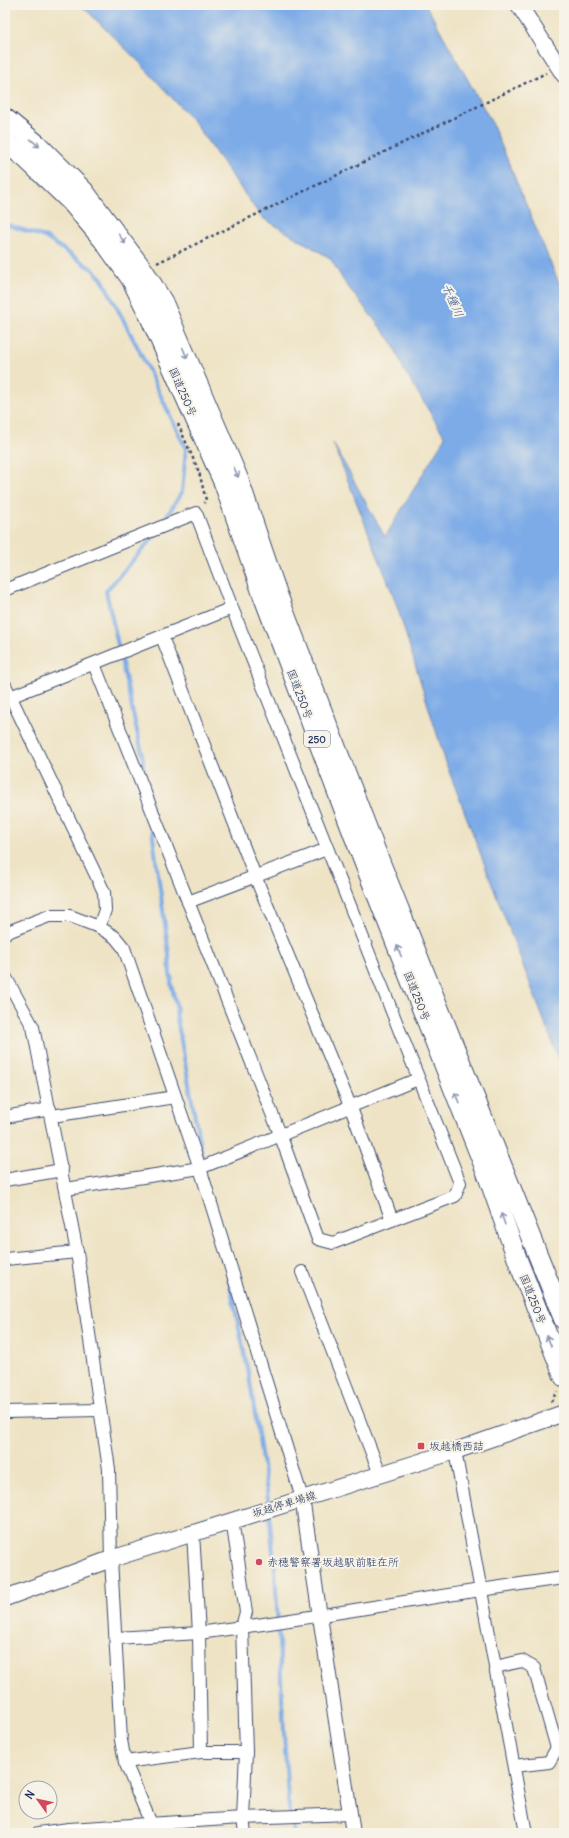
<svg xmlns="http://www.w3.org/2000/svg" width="569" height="1838" font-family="Delius,'Klee One',sans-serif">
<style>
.water{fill:#7dabe7;stroke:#4c6da2}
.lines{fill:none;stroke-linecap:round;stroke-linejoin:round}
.stream{stroke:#7dabe7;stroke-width:4}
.minor-casing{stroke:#3b4a6d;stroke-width:14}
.tertiary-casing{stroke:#3b4a6d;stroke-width:16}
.secondary-casing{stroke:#3b4a6d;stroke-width:18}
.trunk-casing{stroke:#3b4a6d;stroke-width:21}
.path{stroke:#3b4a6d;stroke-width:2.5;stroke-dasharray:3 3;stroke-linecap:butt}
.minor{stroke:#fff;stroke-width:12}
.tertiary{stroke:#fff;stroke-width:14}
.secondary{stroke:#fff;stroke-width:16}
.trunk{stroke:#fff;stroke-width:19}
.oneway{stroke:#8d97ae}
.poi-dot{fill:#d1495b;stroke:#f7f3e8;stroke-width:1.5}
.labels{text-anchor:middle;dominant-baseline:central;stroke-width:4;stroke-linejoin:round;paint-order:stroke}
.shield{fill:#f7f3e8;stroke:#5d6a87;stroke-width:1}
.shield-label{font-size:10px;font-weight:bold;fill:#1b2f5e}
.street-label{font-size:11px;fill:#1b2f5e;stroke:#f7f3e8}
.poi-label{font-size:11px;fill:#1b2f5e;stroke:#f7f3e8;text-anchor:start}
.water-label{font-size:12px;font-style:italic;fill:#385487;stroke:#f7f3e8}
</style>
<rect width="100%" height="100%" fill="#f7f3e8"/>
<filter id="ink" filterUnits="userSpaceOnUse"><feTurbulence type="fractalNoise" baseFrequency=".025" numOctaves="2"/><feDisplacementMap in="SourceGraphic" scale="8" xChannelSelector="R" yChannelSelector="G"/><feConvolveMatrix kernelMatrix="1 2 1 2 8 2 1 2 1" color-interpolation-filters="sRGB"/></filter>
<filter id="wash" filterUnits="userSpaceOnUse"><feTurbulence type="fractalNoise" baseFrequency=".012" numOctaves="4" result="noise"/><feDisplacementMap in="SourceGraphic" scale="16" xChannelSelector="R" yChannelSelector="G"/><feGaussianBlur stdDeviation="0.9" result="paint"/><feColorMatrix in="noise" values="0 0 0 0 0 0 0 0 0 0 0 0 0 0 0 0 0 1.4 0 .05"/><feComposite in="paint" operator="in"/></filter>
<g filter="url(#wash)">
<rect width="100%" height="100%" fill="#eee3c5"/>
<!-- water -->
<path class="water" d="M81,5H426L492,123L564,295V1073L447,766L394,597L333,443L385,537L445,437L404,370L392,342L345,283L330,258L261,217L194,122L140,63Z"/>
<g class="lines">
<!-- stream -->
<g class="stream">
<path d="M5,224L45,237L92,269L102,279L139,350L186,449L182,492L163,522"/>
<path d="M144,777L143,758L106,591L157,533"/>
<path d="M151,822L169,955L170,976L172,977L171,983L177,1009L176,1013L202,1156"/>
<path d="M229,1280L249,1375L269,1505"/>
<path d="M269,1512L275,1572L288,1802L294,1833"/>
</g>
</g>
</g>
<g filter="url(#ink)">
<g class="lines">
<!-- minor casing -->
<g class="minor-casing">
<g id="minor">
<path d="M5,590L196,513L232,608"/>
<path d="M94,664L280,1134L318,1239L333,1243L392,1220L351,1108L255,876L162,637"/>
<path d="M5,685L104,892L105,910L99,927"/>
<path d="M10,697L232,608L460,1183L455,1196L392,1220"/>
<path d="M188,902L327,849"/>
<path d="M5,933L49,916H70L99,927L115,937L124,948L200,1168L302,1498"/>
<path d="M5,976L33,1027L77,1252L109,1469L111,1559L121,1740L125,1762L155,1833"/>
<path d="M52,1116L175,1097"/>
<path d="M5,1117L50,1109"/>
<path d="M5,1180L62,1170"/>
<path d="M66,1189L200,1168L418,1079"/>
<path d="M5,1259L77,1252"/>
<path d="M302,1272L380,1474"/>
<path d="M5,1412L99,1410"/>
<path d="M455,1451L526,1833"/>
<path d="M193,1533L199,1633L201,1752"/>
<path d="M116,1638L199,1633L242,1627L246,1612L232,1520"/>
<path d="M495,1667L522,1661L534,1668L557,1748L549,1762L514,1766"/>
<path d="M125,1762L201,1752H246"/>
<path d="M38,1833L69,1829L243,1818L246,1752L242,1627C350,1612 456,1592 564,1578"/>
<path d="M245,1833L243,1818L350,1814"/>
</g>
</g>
<!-- tertiary casing -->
<g class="tertiary-casing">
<path id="tertiary" d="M302,1498L353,1833"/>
</g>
<!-- secondary casing -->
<g class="secondary-casing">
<g id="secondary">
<path d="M519,5L564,75"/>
<path d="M5,1598L111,1559L455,1451L564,1413"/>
</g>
</g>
<!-- trunk casing -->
<g class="trunk-casing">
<g id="trunk">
<path d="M5,118L37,144L84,191L144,271L163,302L239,480L277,593L377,854L564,1320"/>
<path d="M5,142L25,158L71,202L103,240L131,279L148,313L224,484L262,593L363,860L486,1171L518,1261L564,1377"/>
</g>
</g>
<!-- path -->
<g class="path">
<path d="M157,263L546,73"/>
<path d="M178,424L199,472L206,500L204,503"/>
<path d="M551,1402L557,1391"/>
</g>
<!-- minor -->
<use href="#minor" class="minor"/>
<!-- tertiary -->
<use href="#tertiary" class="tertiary"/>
<!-- secondary -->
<use href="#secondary" class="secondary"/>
<!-- trunk -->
<use href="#trunk" class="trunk"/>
</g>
<!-- one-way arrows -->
<defs><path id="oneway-shaft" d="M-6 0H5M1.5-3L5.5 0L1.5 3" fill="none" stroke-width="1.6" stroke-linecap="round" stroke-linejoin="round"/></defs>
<g class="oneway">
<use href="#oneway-shaft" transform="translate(35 143) rotate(41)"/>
<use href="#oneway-shaft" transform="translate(122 239) rotate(54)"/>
<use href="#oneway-shaft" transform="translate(185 353) rotate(67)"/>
<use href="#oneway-shaft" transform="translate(236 472) rotate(67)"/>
<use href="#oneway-shaft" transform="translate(399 951) rotate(-112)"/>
<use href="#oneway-shaft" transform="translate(457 1098) rotate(-112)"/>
<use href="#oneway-shaft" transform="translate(503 1219) rotate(-109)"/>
<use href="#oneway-shaft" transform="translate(549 1341) rotate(-112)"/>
</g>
</g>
<!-- markers -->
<g class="poi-dot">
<rect x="417" y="1442" width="8" height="8" rx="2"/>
<circle cx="259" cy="1562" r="4"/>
</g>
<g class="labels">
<!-- shield labels -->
<rect class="shield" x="304" y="731" width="26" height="16" rx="3"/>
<g class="shield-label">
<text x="317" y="739">250</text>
</g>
<!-- street labels -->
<g class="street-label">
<text transform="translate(183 392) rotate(66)">国道250号</text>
<text transform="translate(300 694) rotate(69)">国道250号</text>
<text transform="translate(417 996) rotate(68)">国道250号</text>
<text transform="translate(533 1299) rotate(68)">国道250号</text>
<text transform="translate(284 1504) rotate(-17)">坂越停車場線</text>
</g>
<!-- poi labels -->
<g class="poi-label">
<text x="429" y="1446">坂越橋西詰</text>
<text x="267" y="1562">赤穂警察署坂越駅前駐在所</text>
</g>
<!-- water labels -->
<g class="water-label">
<text transform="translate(453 300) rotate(66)">千種川</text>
</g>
</g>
<!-- margin -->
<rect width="569" height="1838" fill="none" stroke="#f7f3e8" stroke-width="20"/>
<!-- north arrow -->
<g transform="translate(38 1800) rotate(303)"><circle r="19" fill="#f7f3e8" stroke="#9fa5b1"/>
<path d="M0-3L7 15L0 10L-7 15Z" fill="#d1495b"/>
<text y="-6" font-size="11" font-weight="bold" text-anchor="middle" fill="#1b2f5e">N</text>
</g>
</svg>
